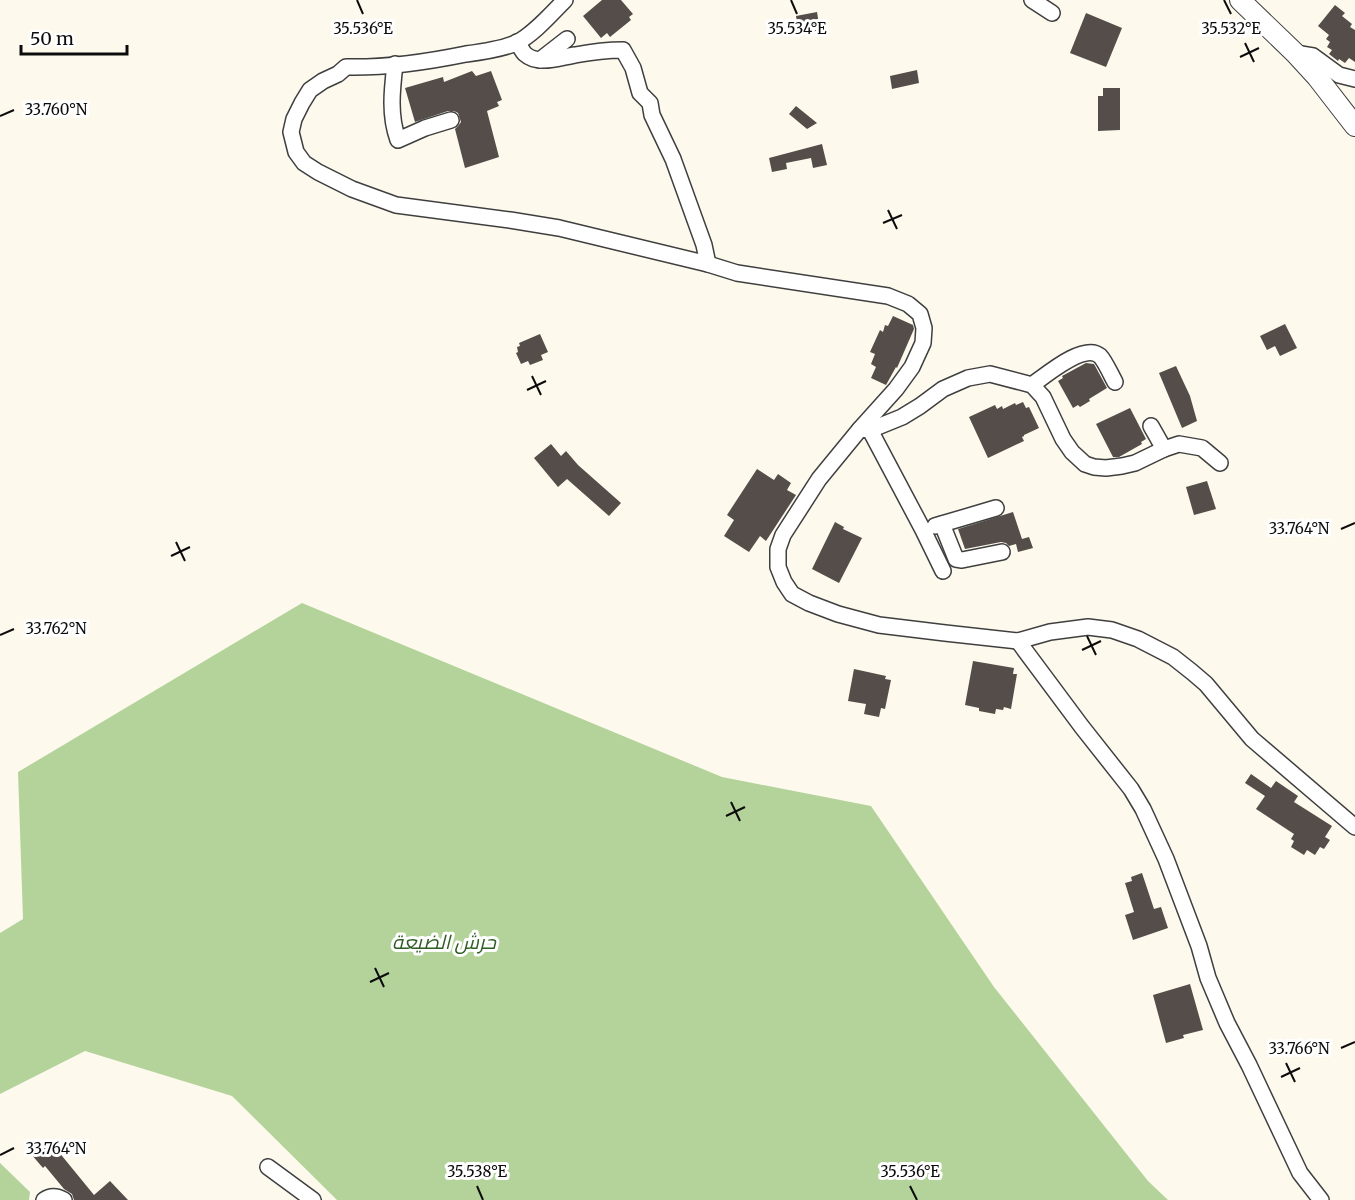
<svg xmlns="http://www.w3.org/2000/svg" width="1355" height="1200" font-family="Merriweather,Cairo,serif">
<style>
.forest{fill:#b4d39b}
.building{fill:#544d49}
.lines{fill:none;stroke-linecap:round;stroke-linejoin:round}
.minor-casing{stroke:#3f3f3f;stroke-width:18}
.tertiary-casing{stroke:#3f3f3f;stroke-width:22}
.minor{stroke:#fff;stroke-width:15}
.tertiary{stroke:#fff;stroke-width:20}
.ticks{fill:none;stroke:#0c0c0c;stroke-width:2}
.labels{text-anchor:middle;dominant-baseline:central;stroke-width:6;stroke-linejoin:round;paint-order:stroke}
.park-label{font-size:20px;font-style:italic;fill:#2f5d23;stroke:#fff}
.ticks-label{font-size:15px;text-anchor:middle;fill:#0c0c0c;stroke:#fff;stroke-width:6;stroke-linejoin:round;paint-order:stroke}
</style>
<rect width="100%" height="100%" fill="#fdfaed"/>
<!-- forest -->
<g class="forest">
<path d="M302,603L722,777L871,806L994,987L1148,1181L1168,1200H337L232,1096L85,1051L0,1094V933L23,919L18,772Z"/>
<path d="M0,1163L30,1192L29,1200H0Z"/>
</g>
<!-- building -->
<g class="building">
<path d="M602,0H621L633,14L629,17L631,20L610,37L607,33L601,38L583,16Z"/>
<path d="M1335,5L1345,13L1342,16L1352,24L1350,27L1355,30V62L1349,58L1345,63L1339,59L1338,61L1329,54L1332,50L1327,47L1330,42L1326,39L1329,35L1318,26Z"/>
<path d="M817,12L820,31L799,34L796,16Z"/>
<path d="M1086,13L1122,28L1106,67L1070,53Z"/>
<path d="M917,70L919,83L892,89L890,76Z"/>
<path d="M472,71L476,76L491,71L502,100L497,102L499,106L487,111L499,157L465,168L455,129L458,126L461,122L458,113L454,111H448L415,122L405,88L443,77L444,82Z"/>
<path d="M1103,88H1120V130L1098,131V96H1103Z"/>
<path d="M796,106L817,123L807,129L789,114Z"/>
<path d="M822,144L827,165L813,168L811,158L786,163L787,169L772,172L769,158Z"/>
<path d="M893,316L913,325L914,329L897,368L896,367L886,385L871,378L876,367L871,364L875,354L870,352L880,330L883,332L885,325L888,326Z"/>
<path d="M1285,324L1297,348L1280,356L1275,346L1267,350L1260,336Z"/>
<path d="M540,334L548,352L541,355L543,360L530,365L528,361L521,364L516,353L518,352L517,347L520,346L519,343Z"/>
<path d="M1086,363L1094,364L1107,388L1089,399L1090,401L1080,407L1078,405L1073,408L1058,381L1063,378L1062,376Z"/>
<path d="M1176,366L1190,396L1197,421L1182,428L1159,373Z"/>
<path d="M1023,402L1026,408L1029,407L1039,428L1024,435V436L1022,437L1024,441L988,458L969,417L995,405L997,409L1002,406L1003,409L1015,403L1016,405Z"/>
<path d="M1130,408L1146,439L1141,442L1142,444L1119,457H1113L1096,424Z"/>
<path d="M551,444L561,456L566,451L578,465L621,503L609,516L567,479L558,487L534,458Z"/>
<path d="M757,469L774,480L778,474L791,483L787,490L796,495L766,541L760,536L749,552L724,536L734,520L727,515Z"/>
<path d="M1207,481L1216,509L1194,515L1186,487Z"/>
<path d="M1013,512L1022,539L1029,537L1033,548L1018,552L1016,544L1009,546L1006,543L1001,542L965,549L958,529Z"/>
<path d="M835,522L844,527L843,529L862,538L839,583L812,569Z"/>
<path d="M973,661L1014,668L1013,674H1017L1011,709L1004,707L1003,710L996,709L995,714L979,711V708L965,705Z"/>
<path d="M854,669L886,676L885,679L891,680L885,709L881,708L879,717L864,714L866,704L848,701Z"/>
<path d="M1251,774L1271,788L1276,781L1298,796L1294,802L1332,826L1325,837L1330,840L1324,849L1320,847L1315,855L1307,850L1304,855L1291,847L1294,841L1291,839L1294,834L1256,809L1265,796L1245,783Z"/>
<path d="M1142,873L1154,909L1161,907L1168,928L1133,940L1125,915L1134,912L1125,883L1132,881L1131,877Z"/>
<path d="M1190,984L1203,1030L1183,1035L1184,1038L1166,1043L1153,995Z"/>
<path d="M49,1140L94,1195L110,1181L128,1200H74L72,1194L64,1189L45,1166L43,1168L31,1154Z"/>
</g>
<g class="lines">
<!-- minor casing -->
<g class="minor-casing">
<g id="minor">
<path d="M565,0C552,13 533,35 516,43C502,49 482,52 466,54C427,62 386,68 346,67L338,74L323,81L310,90L302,103L294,119L291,132L296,152L304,163L318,172L352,189L396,205L510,220L559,228L708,264L737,273L888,296L908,304L920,314L924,328L923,343L912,367L896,389L860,429L819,479L783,535L778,549V567L784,582L792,594L809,603L838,614L879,625L945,633L1018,641L1050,632L1088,627L1112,630L1138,639L1173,657L1192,672L1206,684L1252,739L1355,827"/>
<path d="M1032,0L1052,13"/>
<path d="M517,42C520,46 522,51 525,54C538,66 561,57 575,55C591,52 607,50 623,50L633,68L640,93L650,103L652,115L673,159L704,245L708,264"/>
<path d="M1295,53L1313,56L1339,75L1355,79"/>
<path d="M540,60L567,39"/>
<path d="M395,64C392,90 389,115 398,140L425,128L451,120"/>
<path d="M1032,385C1045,376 1084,342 1100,356C1105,361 1111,375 1115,382"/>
<path d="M1151,426L1164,449"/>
<path d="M860,429L870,430L902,417L920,406L943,389L968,378L990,374L1032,385L1043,397L1063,439L1072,452L1085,464L1094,467L1106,468L1122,466L1135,463L1164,449L1179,444L1202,448L1220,463"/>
<path d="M870,430L923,530L943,571"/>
<path d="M942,524L956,559L962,560L1002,552"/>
<path d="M935,526L996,508"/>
<path d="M1018,641L1082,727L1131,789L1143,809L1166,859L1199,946L1208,978L1227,1023L1249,1065L1300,1173L1321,1200"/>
<path d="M268,1167L313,1200"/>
<path d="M44,1200C51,1195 57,1196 64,1200"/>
</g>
</g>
<!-- tertiary casing -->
<g class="tertiary-casing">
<path id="tertiary" d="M1240,0L1295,53L1317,77L1355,126"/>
</g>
<!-- minor -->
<use href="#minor" class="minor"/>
<!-- tertiary -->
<use href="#tertiary" class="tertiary"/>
</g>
<!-- ticks -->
<path class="ticks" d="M357,0L363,14M791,0L797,14M1224,0L1231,14M1245,43L1254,62M1240,57L1259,48M0,116L14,110M888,210L897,229M883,223L902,215M532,376L541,395M527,390L546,381M1341,529L1355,523M176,542L185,561M171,556L190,547M0,635L14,629M1087,636L1096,655M1082,650L1101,641M731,802L740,821M726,816L745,807M375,968L384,987M370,982L389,973M1341,1048L1355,1042M1286,1063L1295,1082M1281,1077L1300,1068M0,1155L14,1148M477,1186L483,1200M910,1186L917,1200"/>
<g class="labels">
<!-- park labels -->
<g class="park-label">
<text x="444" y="941">حرش الضيعة</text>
</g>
</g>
<g class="ticks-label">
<text x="363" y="34">35.536°E</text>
<text x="797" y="34">35.534°E</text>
<text x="1231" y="34">35.532°E</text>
<text x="56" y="115">33.760°N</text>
<text x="1299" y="534">33.764°N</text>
<text x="56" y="634">33.762°N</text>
<text x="1299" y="1054">33.766°N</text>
<text x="56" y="1154">33.764°N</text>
<text x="477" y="1177">35.538°E</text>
<text x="910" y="1177">35.536°E</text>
</g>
<!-- scale -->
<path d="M21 45v9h106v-9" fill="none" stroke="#0c0c0c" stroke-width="3"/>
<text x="30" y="45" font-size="18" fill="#0c0c0c" stroke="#ffffff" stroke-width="4.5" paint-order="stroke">50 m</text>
</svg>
